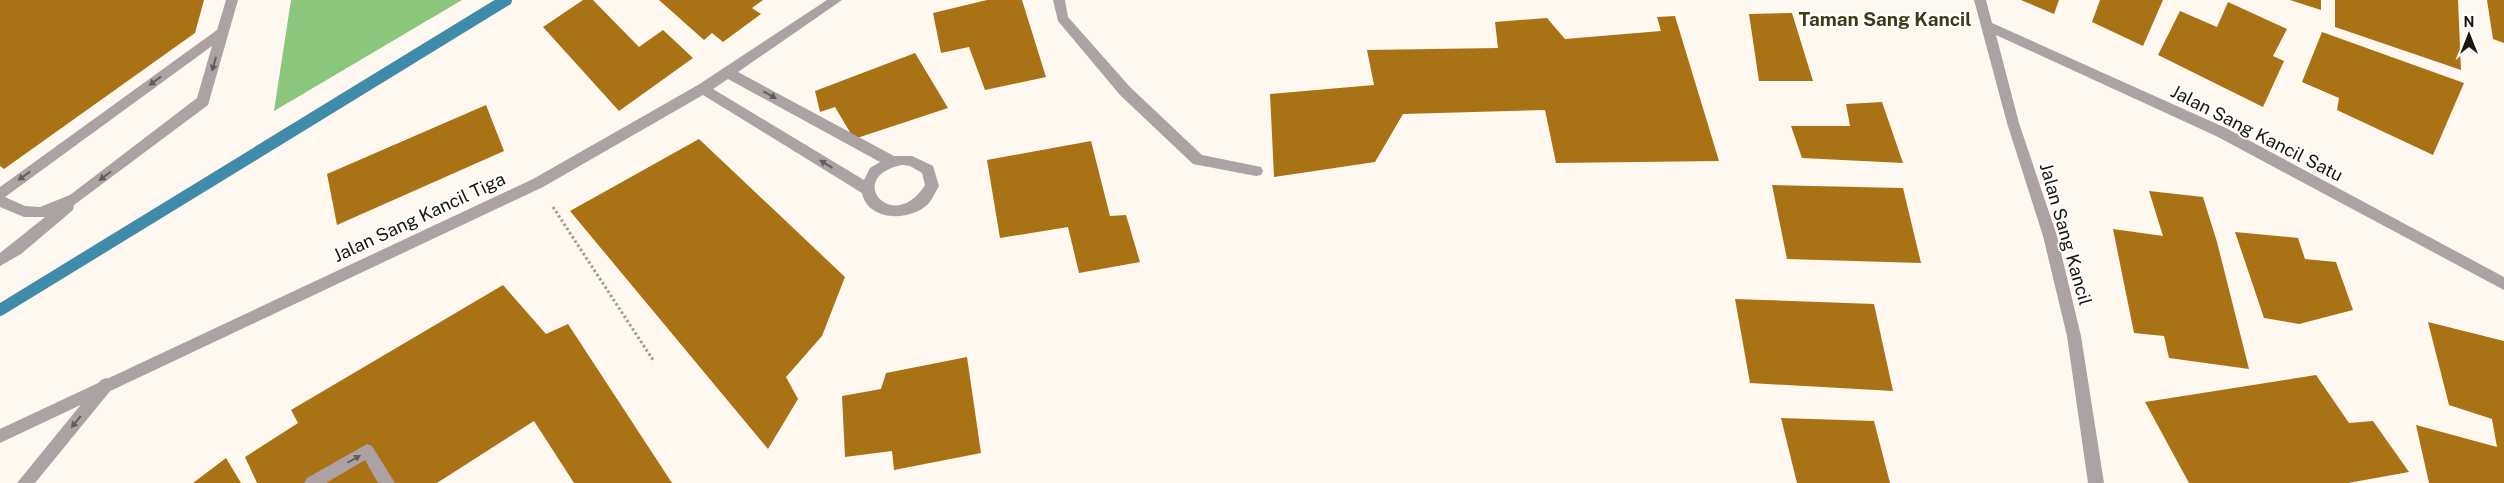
<svg xmlns="http://www.w3.org/2000/svg" width="2504" height="483" font-family="'Public Sans',sans-serif">
<style>
.forest{fill:#8ac77c}
.lines{fill:none;stroke-linecap:round;stroke-linejoin:round}
.stream{stroke:#408aaa;stroke-width:12}
.building{fill:#a97315}
.path{stroke:#a29d95;stroke-width:3;stroke-dasharray:2.5 2.5;stroke-linecap:butt}
.service{fill:#aca1a3;fill-rule:evenodd}
.minor{fill:#aca1a3;fill-rule:evenodd}
.oneway{fill:#645c59}
.labels{text-anchor:middle;dominant-baseline:central;stroke-width:4;stroke-linejoin:round;paint-order:stroke}
.street-label{font-size:18px;fill:#1b160f;stroke:#fff}
.neighbourhood-label{font-size:19px;font-weight:bold;fill:#3b3c14;stroke:#fff}
</style>
<rect width="100%" height="100%" fill="#fef8f0"/>
<!-- forest -->
<path class="forest" d="M291,0H462L274,111Z"/>
<g class="lines">
<!-- stream -->
<path class="stream" d="M0,310L506,0"/>
</g>
<!-- building -->
<g class="building">
<path d="M0,0H204L195,33L4,169L0,166Z"/>
<path d="M583,0H593L639,47L663,30L693,58L619,111L543,27Z"/>
<path d="M659,0H763L752,8L761,14L723,42L712,33L704,40Z"/>
<path d="M987,0H1022L1046,77L985,90L969,47L941,53L933,13Z"/>
<path d="M2021,0H2059L2054,14Z"/>
<path d="M2100,0H2163L2143,46L2092,22Z"/>
<path d="M2290,0H2321V10Z"/>
<path d="M2335,0H2458L2461,70L2335,27Z"/>
<path d="M2487,0H2504V43L2493,39Z"/>
<path d="M2228,2L2287,29L2273,56L2284,61L2263,107L2158,55L2180,11L2217,27Z"/>
<path d="M1792,13L1813,81H1759L1749,14Z"/>
<path d="M1675,16L1719,161L1556,163L1545,110L1403,114L1375,162L1274,177L1270,94L1374,85L1367,50L1498,48L1495,22L1547,18L1565,39L1661,31L1657,17Z"/>
<path d="M2322,32L2464,83L2433,155L2337,110L2339,98L2302,82Z"/>
<path d="M915,53L948,108L854,139L835,107L820,112L815,91Z"/>
<path d="M1882,102L1903,163L1802,158L1791,126H1850L1846,104Z"/>
<path d="M486,105L504,151L337,225L327,174Z"/>
<path d="M699,139L845,277L822,336L786,377L798,399L768,449L570,211Z"/>
<path d="M1091,141L1110,216L1126,215L1140,262L1079,273L1068,227L1000,238L987,160Z"/>
<path d="M1772,185L1903,188L1921,263L1787,259Z"/>
<path d="M2149,191L2203,197L2217,242L2249,369L2169,358L2164,336L2134,333L2113,229L2163,236Z"/>
<path d="M2235,232L2298,238L2305,259L2336,262L2353,310L2299,324L2264,318Z"/>
<path d="M503,285L546,334L568,324L672,483H574L534,421L437,483H257L245,457L298,423L291,410Z"/>
<path d="M1735,299L1874,304L1893,391L1750,383Z"/>
<path d="M2428,322L2504,341V483H2429L2416,425L2497,447L2492,419L2449,405Z"/>
<path d="M967,357L981,453L894,470L892,451L845,457L842,396L881,389L886,373Z"/>
<path d="M2316,375L2349,423L2373,421L2409,472L2348,483H2189L2145,402Z"/>
<path d="M1781,418L1874,421L1890,483H1797Z"/>
<path d="M226,458L241,483H193Z"/>
</g>
<g class="lines">
<!-- path -->
<path class="path" d="M553,207L653,360"/>
<!-- service -->
<g class="service">
<path d="M226,0H238L208,105L74,205L73,210L21,254L0,266V253L45,217H24L0,207V187L217,30ZM212,46L197,98L70,195L40,207L25,206L5,197Z"/>
<path d="M1053,0H1065L1068,17L1130,87L1202,155L1256,166L1261,167L1263,171L1261,175L1256,176L1193,164L1120,95L1058,21Z"/>
<path d="M106,378L111,380L113,385L111,390L35,483H17L101,380Z"/>
<path d="M367,444L372,446L395,483H378L365,460L326,483H304L307,478Z"/>
</g>
<!-- minor -->
<g class="minor">
<path d="M827,0H842L738,72L894,156H912L933,166L939,186C936,191 933,198 929,203C911,222 868,222 862,193L703,95L543,187L0,443V429L533,179L698,85ZM728,79L880,162L870,168L864,180L713,89ZM902,165L910,166L922,173L925,185C893,236 843,177 902,165Z"/>
<path d="M1974,0H1986L1992,23L2226,128L2504,277V290L2216,136L1996,35L2019,123L2057,236L2081,336L2104,483H2088L2067,336L2043,236L2007,123Z"/>
</g>
</g>
<!-- one-way arrows -->
<defs><path id="oneway-solid" d="M-6-.8H1V-3.2L6.5 0L1 3.2V.8H-6Z" transform="scale(1.25)"/></defs>
<g class="oneway">
<use href="#oneway-solid" transform="translate(214 64) rotate(106)"/>
<use href="#oneway-solid" transform="translate(155 81) rotate(144)"/>
<use href="#oneway-solid" transform="translate(770 95) rotate(29)"/>
<use href="#oneway-solid" transform="translate(826 164) rotate(-149)"/>
<use href="#oneway-solid" transform="translate(24 176) rotate(144)"/>
<use href="#oneway-solid" transform="translate(105 176) rotate(143)"/>
<use href="#oneway-solid" transform="translate(76 422) rotate(129)"/>
<use href="#oneway-solid" transform="translate(354 459) rotate(-30)"/>
</g>
<g class="labels">
<!-- street labels -->
<g class="street-label">
<text transform="translate(2257 133) rotate(27)">Jalan Sang Kancil Satu</text>
<text transform="translate(419 217) rotate(-25)">Jalan Sang Kancil Tiga</text>
<text transform="translate(2066 234) rotate(74)">Jalan Sang Kancil</text>
</g>
<!-- neighbourhood labels -->
<g class="neighbourhood-label">
<text x="1885" y="19">Taman Sang Kancil</text>
</g>
</g>
<!-- north arrow -->
<g transform="translate(2469 35)" stroke="#ffffff" stroke-width="4" paint-order="stroke">
<path d="M0-4L9 19L0 12L-9 19Z" fill="#1b160f"/>
<text y="-8" font-size="14" font-weight="bold" text-anchor="middle" fill="#1b160f">N</text>
</g>
</svg>
